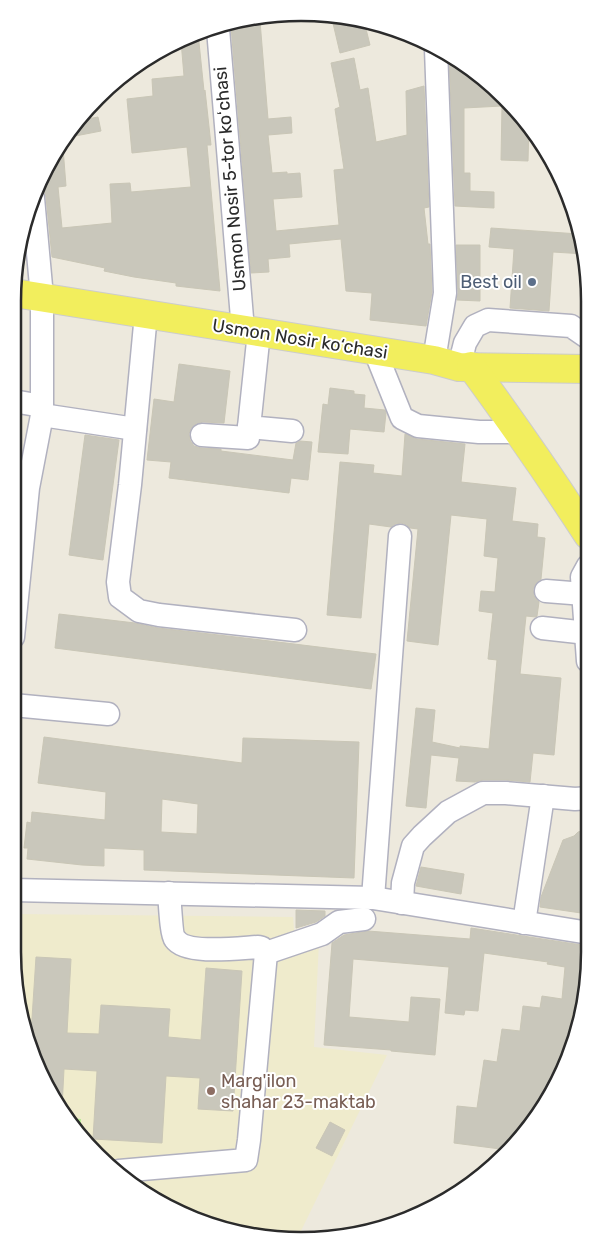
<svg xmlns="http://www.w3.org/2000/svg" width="602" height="1253" font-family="Rubik,sans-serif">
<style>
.education{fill:#efebcc}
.pitch{fill:#b5ec94}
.building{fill:#c9c7bb;stroke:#c9c6b6;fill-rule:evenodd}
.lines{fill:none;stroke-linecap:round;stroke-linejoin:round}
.minor-casing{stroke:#b1b1bf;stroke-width:25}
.major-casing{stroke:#ccc;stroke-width:30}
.minor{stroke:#fff;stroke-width:22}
.major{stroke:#f2ee5d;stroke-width:28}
.service-dot{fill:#5c6f8a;stroke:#fff;stroke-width:2}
.education-dot{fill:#8d6e63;stroke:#fff;stroke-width:2}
.labels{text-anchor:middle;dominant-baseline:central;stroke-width:4;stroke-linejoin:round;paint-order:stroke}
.street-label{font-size:18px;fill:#2b2b2b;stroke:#fff}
.service-label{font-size:18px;fill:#4e5e75;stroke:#fff;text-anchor:end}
.education-label{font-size:18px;fill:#785e54;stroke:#fff;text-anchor:start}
.rim{fill:none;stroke:#2b2b2b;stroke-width:2.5}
</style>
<rect width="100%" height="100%" fill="#ede9dd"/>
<!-- education -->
<path class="education" d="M14,914L293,917L295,942L319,941L314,1047L387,1055L298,1237L244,1235L141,1192L72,1128L28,1045L13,952Z"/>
<!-- pitch -->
<path class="pitch" d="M67,1118L81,1119L80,1135L72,1128Z"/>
<!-- building -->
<g class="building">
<path d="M332,19L365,25L370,45L340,53Z"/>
<path d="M260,21L268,119L291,117L292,133L268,135L272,173L287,172V174L300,173L302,197L273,199L276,231L339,225L334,170L344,169L335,109L340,107L331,63L354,58L360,90L368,88L376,142L407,135L406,91L424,86L429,207L424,208L428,244H430L432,292L426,326L370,320L372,293L346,291L341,239L289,244L290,257L268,259L269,272L251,273L231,26Z"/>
<path d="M198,33L204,91L205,90L211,145H207L220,291L176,286V283L134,277L104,271L105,268L52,257L46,197L44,191L41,188L40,182L63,148L66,186L58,187L62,228L112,223L110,184L130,183L131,192L191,187L187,147L132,153L127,99L153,96L152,79L184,76L181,41L191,34Z"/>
<path d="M449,56L477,72L529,124L528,161L501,160L502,106L464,108V173H470V191L494,192V208L455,206Z"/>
<path d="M98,117L101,131L70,137L82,120Z"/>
<path d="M491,228L579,234L585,254L553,252L549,311L510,308L514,249L489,247Z"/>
<path d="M456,245H480V301L457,300L458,293Z"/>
<path d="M179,364L230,371L224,423L203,422L196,424L191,428L189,434L190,440L194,446L201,448L221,449V451L293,460L296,443L300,441L312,442L308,480L291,478L289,493L169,478L171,462L147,460L154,399L174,402Z"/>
<path d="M330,388L354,391V394L365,395L364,408L385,410L386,413L384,432L350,429L348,454L318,452L323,404L328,405Z"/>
<path d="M405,434L417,439L465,444L461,482L516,488L512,521L538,524L537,537L545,538L541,579L536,583L533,589L534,596L539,602L537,616L536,617L526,616L520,674L561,678L554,755L533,753L530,782L506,780H483L475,782L456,781L459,758L431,755L426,808L406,806L416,708L435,710L432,742L460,748V746L489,749L497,660L488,659L493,613L479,611L481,591L495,592L498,558L484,556L487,519L451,515L438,645L407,641L418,529L410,528L407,525L401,523L395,524L391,527L369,524L361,618L327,615L340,462L374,465L373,473L402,476Z"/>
<path d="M85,435L119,440L103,560L69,555Z"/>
<path d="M59,614L135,623L158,628L253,639L376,654L371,689L55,648Z"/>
<path d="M44,737L242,763L243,738L359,742L354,878L144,870V850L104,848V866L82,865L27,859L28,848H24L27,822L31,823L32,812L105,820L106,792L38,783ZM162,799L198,804L197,834L161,832Z"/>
<path d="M589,829L588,914L540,907L541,897L563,840L574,836L578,832Z"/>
<path d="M421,867L464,874L461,894L416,886Z"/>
<path d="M296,910L325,911V916L316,922L296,928Z"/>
<path d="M471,928L588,946L582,988L579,1005H577L576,1014L572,1013L566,1055H569L567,1063L518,1142L508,1150L454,1143L457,1106L477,1108L484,1060L497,1062L502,1029L520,1031L523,1006L540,1008L542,996L562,999L565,967L547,964L548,962L484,953L478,1011L465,1010L464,1015L445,1013L449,967L353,959L349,1017L409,1022L411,997L440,999L435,1055L391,1051V1050L324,1045L332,943L344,935L368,931L470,939Z"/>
<path d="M36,957L71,959L67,1033L99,1034L101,1005L170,1009L168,1037L201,1040L206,968L242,971L233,1111L198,1109L200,1078L166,1076L162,1143L93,1139L97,1071L64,1069L62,1108L30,1049Z"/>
<path d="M330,1122L345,1130L332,1156L316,1148Z"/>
</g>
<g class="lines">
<!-- minor casing -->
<g class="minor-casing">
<g id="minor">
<path d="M218,29L243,330"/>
<path d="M146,314L130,485L118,582L120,597L139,611L159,615L295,630"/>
<path d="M259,332L249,427L292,431"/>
<path d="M375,351L402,418L418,426L479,432H518"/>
<path d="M434,360L445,293L436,49"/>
<path d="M459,367L465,343L475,326L488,320L571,326L587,337"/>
<path d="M13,401L42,406"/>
<path d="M42,415L135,429"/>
<path d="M202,435L248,438L249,427"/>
<path d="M588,566L582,577L588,661"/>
<path d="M546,591L584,594"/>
<path d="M542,628L587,633"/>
<path d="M13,637L28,488L42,415V297L33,198"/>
<path d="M13,705L108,714"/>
<path d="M13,890L373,898L589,933"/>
<path d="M373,898L400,536"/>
<path d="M402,903L403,883L413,846L422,836L448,812L483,793H506L575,799L589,798"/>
<path d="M524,923L543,796"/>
<path d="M266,953L322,934L339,922L364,919"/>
<path d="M119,1171L246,1160L249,1140L266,953L262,948L258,947C239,948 186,955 175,939C171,934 170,902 169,893"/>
</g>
</g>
<!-- major casing -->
<g class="major-casing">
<g id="major">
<path d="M14,293L434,360L459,367L587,369"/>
<path d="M471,366C512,422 551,478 588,535"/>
</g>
</g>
<!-- minor -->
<use href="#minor" class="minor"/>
<!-- major -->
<use href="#major" class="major"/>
</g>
<!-- markers -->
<circle class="service-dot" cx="532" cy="282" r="5"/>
<circle class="education-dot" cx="211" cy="1091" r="5"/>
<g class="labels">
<!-- street labels -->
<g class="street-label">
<text transform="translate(230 179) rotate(-95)">Usmon Nosir 5-tor koʻchasi</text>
<text transform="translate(300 339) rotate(9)">Usmon Nosir ko‘chasi</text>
</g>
<!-- service labels -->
<g class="service-label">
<text x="522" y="282">Best oil</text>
</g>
<!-- education labels -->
<g class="education-label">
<text x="221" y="1081">Marg'ilon<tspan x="221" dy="21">shahar 23-maktab</tspan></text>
</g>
</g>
<!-- crop -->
<path d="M0 0H602V1253H0ZM301 21H301A280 280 0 0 1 581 301V952A280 280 0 0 1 301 1232H301A280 280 0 0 1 21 952V301A280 280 0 0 1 301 21Z" fill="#fff" fill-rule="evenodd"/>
<path class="rim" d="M301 21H301A280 280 0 0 1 581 301V952A280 280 0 0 1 301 1232H301A280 280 0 0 1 21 952V301A280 280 0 0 1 301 21Z"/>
</svg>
